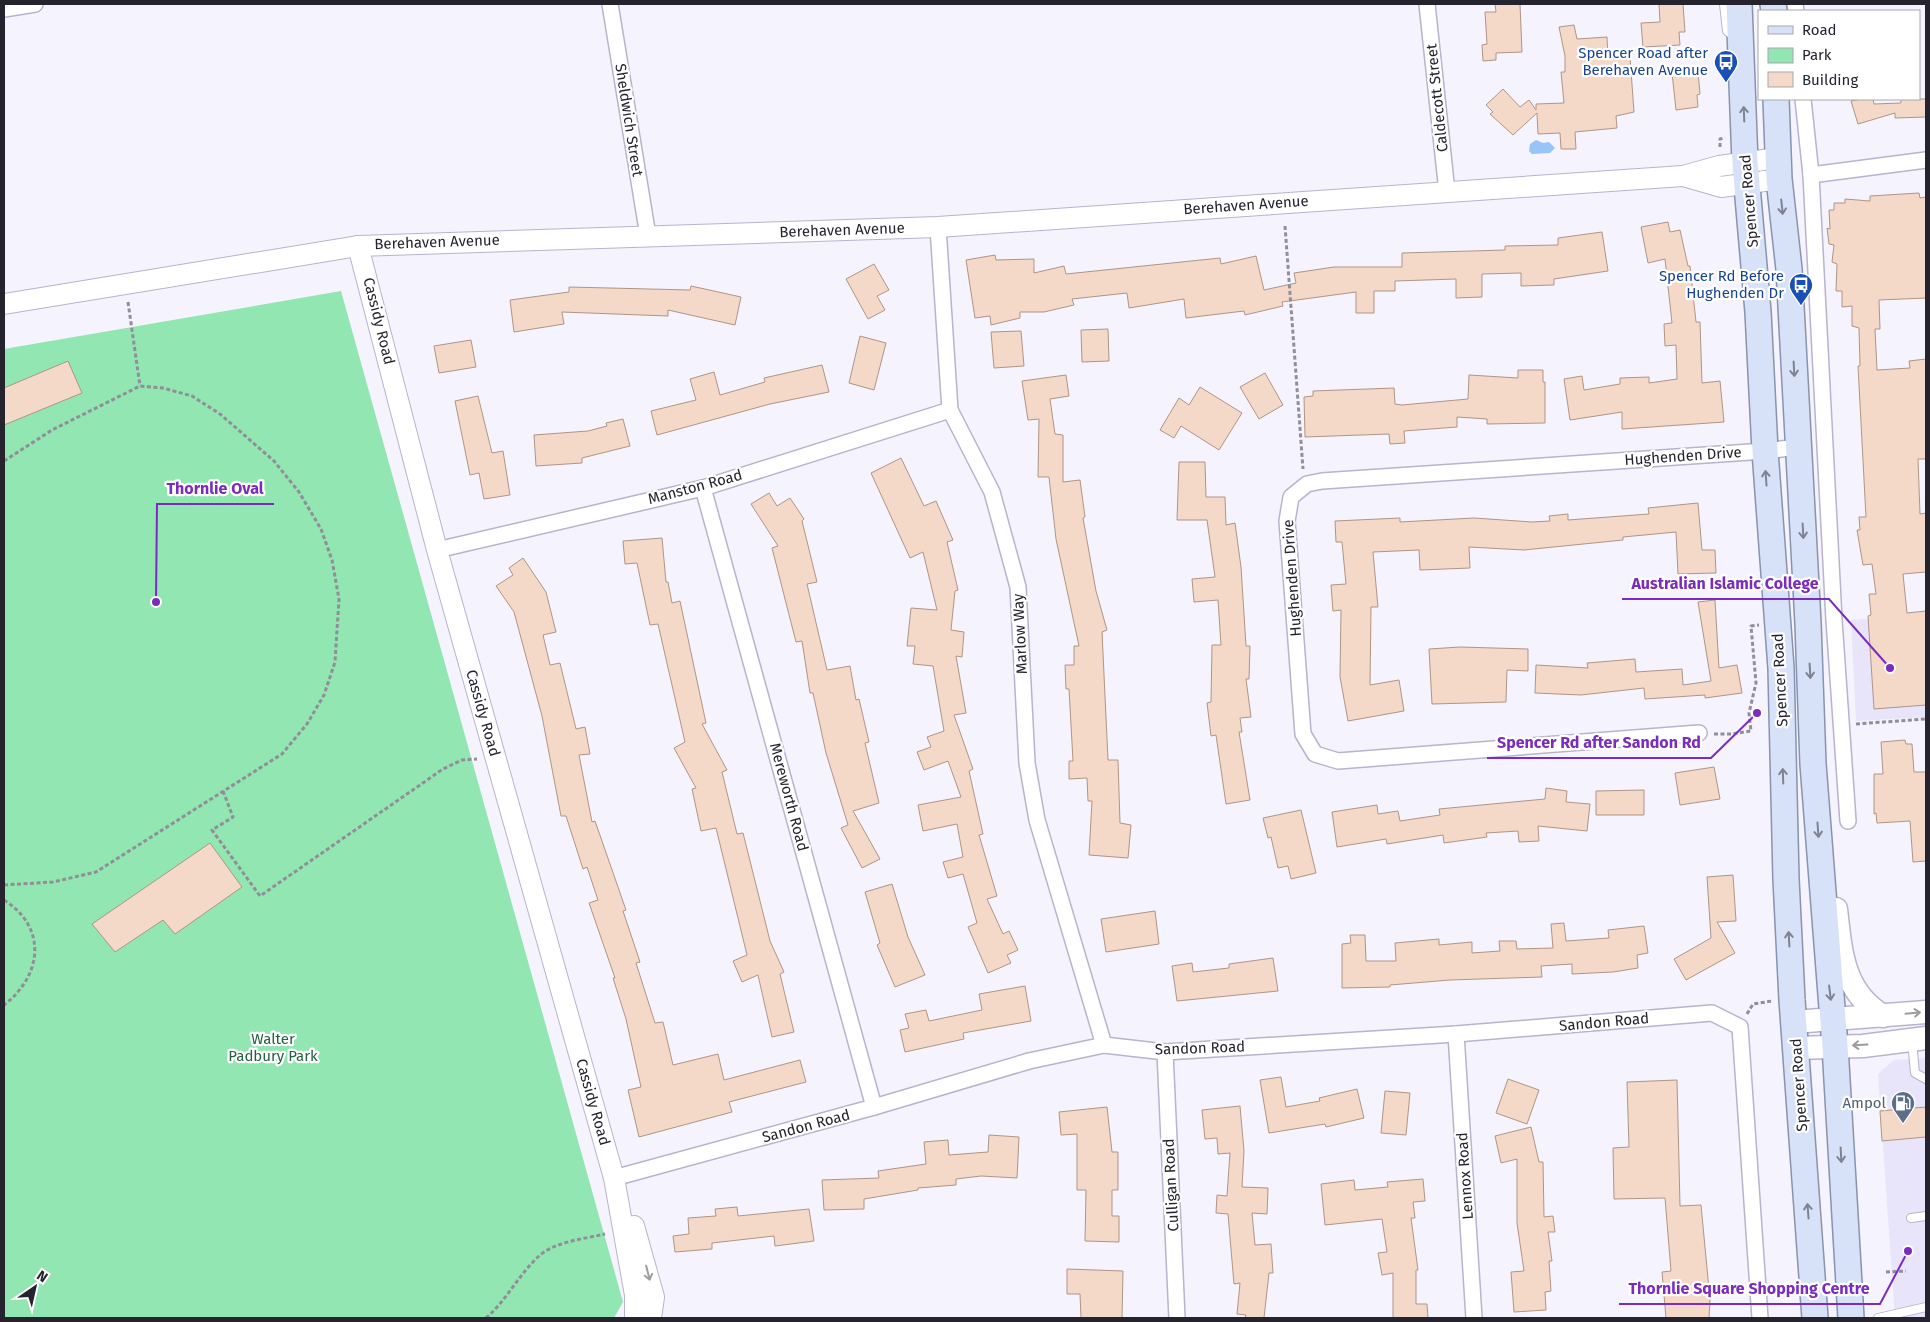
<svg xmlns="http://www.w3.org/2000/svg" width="1930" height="1322" font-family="'Fira Sans',sans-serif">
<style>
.built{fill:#e8e4f9}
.green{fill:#92e6b2}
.water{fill:#99c4fa}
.building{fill:#f4d8c8;stroke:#af9586}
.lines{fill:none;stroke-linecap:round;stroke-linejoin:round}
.service-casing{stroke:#b8b3ce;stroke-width:10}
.minor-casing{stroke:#b8b3ce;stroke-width:18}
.tertiary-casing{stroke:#b8b3ce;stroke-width:22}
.secondary-casing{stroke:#b8b3ce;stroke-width:25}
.primary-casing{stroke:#8793af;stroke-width:28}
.path{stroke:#908e99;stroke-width:3;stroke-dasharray:4 2.5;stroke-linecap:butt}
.service{stroke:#fff;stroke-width:8}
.minor{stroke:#fff;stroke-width:15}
.tertiary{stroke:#fff;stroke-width:20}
.secondary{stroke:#fff;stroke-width:22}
.primary{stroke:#d7e2f8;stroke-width:25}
.oneway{stroke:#7e8293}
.oneway2{stroke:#9d9ca1}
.labels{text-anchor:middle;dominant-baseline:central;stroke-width:4.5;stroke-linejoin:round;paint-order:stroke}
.transit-label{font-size:15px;fill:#164399;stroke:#fff;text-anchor:end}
.street-label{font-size:15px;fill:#25232e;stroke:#fff}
.park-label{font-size:15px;fill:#22603e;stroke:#fff}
.service-label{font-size:15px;fill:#4e5e75;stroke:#fff;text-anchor:end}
.leader{fill:none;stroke:#7b2cbf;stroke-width:2}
.callout-dot{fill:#7b2cbf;stroke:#fff;stroke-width:2}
.callout-label{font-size:16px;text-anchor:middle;font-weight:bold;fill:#7b2cbf;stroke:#fff;stroke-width:4.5;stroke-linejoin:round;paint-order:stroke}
</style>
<rect width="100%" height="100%" fill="#f5f3fe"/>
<!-- built -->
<g class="built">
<path d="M1926,614V717L1856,721L1851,620Z"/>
<path d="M1926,1058V1318H1895L1878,1074L1894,1060Z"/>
</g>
<!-- green -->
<path class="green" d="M341,291L623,1302L614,1318H4V349Z"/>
<!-- water -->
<path class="water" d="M1536,140L1543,143L1549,142L1555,148L1550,153L1532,154L1529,151L1530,144Z"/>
<!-- building -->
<g class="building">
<path d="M1495,4H1520L1522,52L1496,53V60L1483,61L1482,45L1487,44L1485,12H1496Z"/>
<path d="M1659,4H1683L1685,32H1679L1680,45L1643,47L1641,23L1660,22Z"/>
<path d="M1574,25L1577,39L1607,37L1608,58L1630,57L1634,112L1616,116L1617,128L1575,132L1576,149H1561L1560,133L1538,134L1537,113L1513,135L1490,114L1493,112L1486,105L1503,89L1520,107L1529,100L1536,110V104L1564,103L1561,72H1565V56L1559,27Z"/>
<path d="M1698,71L1700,94L1697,95L1698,107L1676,110L1672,73Z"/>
<path d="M1861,99H1873L1874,104L1901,103V99H1926V117L1895,118V113L1858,124L1851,101Z"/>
<path d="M1919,193L1920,198L1926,197V298L1879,300L1880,329H1875L1877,370L1910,368L1909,361L1926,359V459H1918L1920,514L1926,513V572L1903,574L1907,613L1926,611V705L1874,709L1868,616L1871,615L1869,594H1876L1872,564L1863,565L1857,530H1860L1859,517H1866L1858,366H1860L1859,328L1852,326V306L1842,307V291H1836L1837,264L1832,262L1834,245L1829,244L1827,228L1830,229L1829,210H1834V203H1845V199L1870,201V196Z"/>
<path d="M1668,222L1670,232L1680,230L1688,266H1690L1696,322H1700L1702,383L1720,381L1724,422L1622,429V412L1570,420L1564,379L1582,376L1584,390L1620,384V378L1649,377V383L1677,379L1676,345L1665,346L1664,324L1672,323L1665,259L1648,263L1641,227Z"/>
<path d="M1602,232L1608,271L1554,279V285L1521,286V273L1482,274V297L1456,298V279L1395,281V291H1374V313H1356V292L1282,302L1283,306L1245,315L1244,311L1186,318L1184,299L1129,308L1127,293L1072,299L1074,305L1044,312H1020V318L991,325L990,316L975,318L966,260L995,255L996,260L1034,259V273L1064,266L1066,274L1220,258L1221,264L1256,256L1264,290L1296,283L1294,273L1334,267H1402V253L1505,250V246L1558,245V238Z"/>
<path d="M874,264L889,290L877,296L885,310L868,319L846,279Z"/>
<path d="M691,286L741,297L735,325L668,310V316L562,312L564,324L514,332L510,300L569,292V287L690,290Z"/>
<path d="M1108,329L1109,361L1082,362L1081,330Z"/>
<path d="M1021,331L1024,366L994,368L991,332Z"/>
<path d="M860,336L886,343L874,390L849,383Z"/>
<path d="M471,340L476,367L439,373L434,346Z"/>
<path d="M68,361L82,393L4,425V388Z"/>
<path d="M822,365L829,392L770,404L657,435L651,411L696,400L690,379L714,372L720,395L765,382L764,378Z"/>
<path d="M1518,370H1543V382H1545V423L1487,424V419L1457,417V427L1404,431L1405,443L1390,444L1389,434L1305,437L1304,397L1313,396V391L1394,388L1395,404L1402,405L1468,399L1469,375L1518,378Z"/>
<path d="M1265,373L1283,405L1259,419L1240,387Z"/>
<path d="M1066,375L1069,396L1050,399L1055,434L1063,435V482L1080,480L1085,517L1083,518L1096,591L1107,630L1102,632L1108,760H1118L1120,823L1131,825L1128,858L1089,855L1092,801H1088L1087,778L1069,779V761H1073L1069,689H1066L1065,665H1074V646H1079L1056,539L1049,477H1038L1039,419L1028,420L1022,381Z"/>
<path d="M1200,387L1242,413L1219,450L1181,426L1174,438L1160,430L1179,398L1189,405Z"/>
<path d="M478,396L492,453L503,451L510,495L484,499L479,473L470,475L455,401Z"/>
<path d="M623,419L630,446L582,458V463L536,466L534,435L588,431L607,426L606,423Z"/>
<path d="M901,458L924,506L936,501L953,540L947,542L958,590L955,591L951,630L964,632L962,657L956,656L966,713L954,715L973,769L969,771L983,834L979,835L997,896L987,899L1003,934L1009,931L1018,950L1007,955L1011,963L988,973L968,927L977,923L963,874L948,878L943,862L963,857L957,824L923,831L918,805L961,797L948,761L924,770L917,752L931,747L927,737L944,731L933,666L913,664L915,646H907L911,608L937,610L923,552L910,558L871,473Z"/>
<path d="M1179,462H1205L1206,497H1225L1226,525L1235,523L1241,567L1246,646H1250L1249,679H1246L1251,717L1240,718L1242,732H1239L1250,800L1226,804L1216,735L1211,736L1207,703L1211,702L1212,645H1221L1218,600L1194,602L1192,579L1215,577L1207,520H1177Z"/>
<path d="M769,493L777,506L790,498L804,519L802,521L817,582L807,584L827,670L850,666L856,700L859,699L869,742L865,743L879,803L853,811L880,859L862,868L841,828L848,825L826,753L813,693H810L802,641L796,642L772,548L778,546L751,504Z"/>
<path d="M1698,503L1702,550H1715L1716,573L1678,574L1676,532L1623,537V540L1524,550L1469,547L1470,568L1420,570L1419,550L1373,552L1378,607H1371L1370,685L1399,680L1404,711L1348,721L1340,677L1341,610L1333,611L1331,585L1346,584L1342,542H1336L1335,521L1400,518V522L1474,518L1532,522L1550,521L1549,516L1568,514V520L1649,514L1648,508Z"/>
<path d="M662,538L666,582H668L672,603L680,601L706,723L702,724L727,770L722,772L737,834L743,833L770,941L784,972L780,974L794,1032L772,1037L758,975L742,982L733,961L747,955L716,828L701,831L692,789L696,788L674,748L685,742L658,624L650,625L637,563L625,564L623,541Z"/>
<path d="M523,558L546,592L556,632L543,635L550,665L560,663L576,729L585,727L590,754L579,755L592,822L595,821L626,910L623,911L640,962L636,963L655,1023L663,1022L673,1065L718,1054L724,1080L800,1060L806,1082L729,1102L732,1112L639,1137L628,1090L641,1087L626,1019L613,978H615L589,903L598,900L587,867L583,869L566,816H561L542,716L514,612L496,586L513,575L509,568Z"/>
<path d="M1715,600L1719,668L1737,665L1742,693L1705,698V695L1645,699L1644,688L1581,695L1535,693L1536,665L1588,668L1587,663L1635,659L1636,672L1682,669L1683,685L1711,681L1698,602Z"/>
<path d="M1460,647L1528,649V671L1507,670L1506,702L1432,704L1429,649Z"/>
<path d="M1905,740L1906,744H1912L1914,772H1926V861L1913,862L1910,821L1877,823L1876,813L1874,814V774H1883L1881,742Z"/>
<path d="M1714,767L1720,799L1680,805L1675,773Z"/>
<path d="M1546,788L1567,791L1566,802L1590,804L1587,831L1538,826L1539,841L1519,842L1518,831L1486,833L1487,837L1444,843L1443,835L1387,844L1386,839L1337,847L1332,812L1377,805L1378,814L1398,811L1400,821L1440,815L1439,809L1545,799Z"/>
<path d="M1644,790V815H1596V791Z"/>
<path d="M1301,810L1316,873L1291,879L1288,866L1278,868L1271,837L1268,838L1263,818Z"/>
<path d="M210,843L242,887L175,934L163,920L115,952L92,924Z"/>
<path d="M1733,875L1736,921L1717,922L1735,953L1686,980L1674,959L1711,938L1707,877Z"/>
<path d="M892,884L908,937L925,975L895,987L877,945L880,943L865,892Z"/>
<path d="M1155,911L1159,944L1106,952L1101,919Z"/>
<path d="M1564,923L1566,941L1609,938L1608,930L1644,926L1648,953L1637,955L1638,968L1613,972L1572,974V964L1541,966L1542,977L1450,980L1390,985V987L1342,988V944L1351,943L1350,935H1365L1366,961H1396L1395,943L1439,939V945L1472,942V953L1500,951L1499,941H1516L1517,949L1553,948L1551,924Z"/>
<path d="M1273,958L1278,991L1177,1001L1172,966L1192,963L1193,972L1229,968V964Z"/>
<path d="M1025,986L1031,1021L963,1033L964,1039L905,1052L900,1030L909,1028L905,1014L926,1010L929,1021L982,1010L979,994Z"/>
<path d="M1281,1077L1286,1107L1320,1101L1319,1098L1357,1089L1364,1118L1326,1127L1325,1124L1269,1133L1260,1080Z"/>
<path d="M1508,1079L1539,1090L1527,1124L1496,1113Z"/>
<path d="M1677,1080L1680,1206L1701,1205L1710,1300L1709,1318H1666L1662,1272L1671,1271L1665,1198L1614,1199L1613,1148L1629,1147L1627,1082Z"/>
<path d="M1385,1091L1410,1093L1406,1135L1381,1133Z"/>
<path d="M1240,1106L1244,1151L1242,1187L1268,1188L1267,1214L1252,1213L1255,1245L1271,1244L1273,1273H1269L1264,1318H1245L1246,1315L1237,1314L1240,1283L1234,1284L1228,1214L1216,1213L1217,1195L1227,1196L1230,1153L1218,1154L1217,1138L1205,1139L1202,1110Z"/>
<path d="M1107,1107L1112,1152H1118V1190H1112V1216H1119V1242L1085,1241L1086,1190H1077V1134L1061,1135L1059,1112Z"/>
<path d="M1926,1107V1137L1882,1141L1880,1111Z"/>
<path d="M1531,1127L1539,1162H1543L1544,1217L1553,1216L1555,1232H1548L1552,1261H1549L1551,1291L1545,1292L1546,1310L1514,1312L1511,1272L1524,1271L1517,1223V1159L1501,1163L1495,1136Z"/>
<path d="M989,1135L1019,1137L1017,1178L981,1176L956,1179V1185L918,1188V1190L864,1199V1209L824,1210L822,1180L879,1178L878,1171L926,1164L924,1142L948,1140L949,1155L988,1152Z"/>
<path d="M1423,1179L1425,1201L1413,1202L1415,1218H1411L1418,1270H1416V1304H1427L1428,1318H1393V1273L1382,1275L1378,1253L1387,1252L1382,1219L1325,1225L1321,1184L1354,1180L1355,1190L1388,1187L1387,1182Z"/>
<path d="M737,1207L738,1216L809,1209L814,1241L775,1246L774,1236L712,1243V1249L675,1252L673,1236L689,1234L688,1218L716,1216L715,1209Z"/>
<path d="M1067,1269L1123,1271L1122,1318H1081L1080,1294H1067Z"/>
</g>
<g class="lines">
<!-- service casing -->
<g class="service-casing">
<g id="service">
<path d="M1724,4L1727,31L1735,38"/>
<path d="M1912,1041L1915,1073L1926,1079"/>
<path d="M1911,1218L1926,1216"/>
<path d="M1878,1318L1926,1307"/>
</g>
</g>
<!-- minor casing -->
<g class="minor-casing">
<g id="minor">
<path d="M610,4L648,236"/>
<path d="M1427,4L1447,192"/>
<path d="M1795,4L1796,11"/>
<path d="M4,9L35,4"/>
<path d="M1803,99L1811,175L1834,620L1848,821"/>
<path d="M1811,175L1926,160"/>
<path d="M938,227L950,410L992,492L1018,587L1027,763L1037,820L1104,1045"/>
<path d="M703,488L874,1107"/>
<path d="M437,550L703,488L950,410"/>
<path d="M1699,733L1338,761L1315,754L1303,734L1287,521L1291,497L1307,484L1322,481L1765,451L1798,447"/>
<path d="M1456,1034L1474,1318"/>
<path d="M1165,1052L1177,1318"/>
<path d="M614,1178L874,1107L1029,1061L1104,1045L1165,1052L1456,1034L1712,1013L1740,1027L1760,1318"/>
</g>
</g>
<!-- tertiary casing -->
<g class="tertiary-casing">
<g id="tertiary">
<path d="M1683,176L1721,187L1779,179"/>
<path d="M358,246L437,550L614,1178L635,1295V1318"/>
<path d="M4,304L358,246L938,227L1683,176L1719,166L1778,158"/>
<path d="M634,1226L654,1297L651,1318"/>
</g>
</g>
<!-- secondary casing -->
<g class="secondary-casing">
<g id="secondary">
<path d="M1836,909C1841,951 1842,991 1883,1016"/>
<path d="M1794,1022L1926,1012"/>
<path d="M1796,1048L1863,1046L1926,1038"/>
</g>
</g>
<!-- primary casing -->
<g class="primary-casing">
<g id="primary">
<path d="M1739,4L1745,163L1758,312L1765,451L1781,668L1786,879L1792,1000L1815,1318"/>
<path d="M1773,4L1774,11"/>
<path d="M1776,99L1779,179L1789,269L1808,623L1813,764L1835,1046L1851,1318"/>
</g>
</g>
<!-- path -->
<g class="path">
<path d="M1720,147V139L1725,138"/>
<path d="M1285,226L1303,469"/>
<path d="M128,302L140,386"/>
<path d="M4,461L52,430L140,386L163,388L192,396L220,414L274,461L299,492L321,529L332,560L339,599L335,662L324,695L307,724L282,754L96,872L53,882L4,885"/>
<path d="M1856,724L1926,719"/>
<path d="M1714,734H1731L1751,731L1749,713L1756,683L1751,626L1759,625"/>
<path d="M223,791L233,817L212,830L260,896L443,769L462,760L477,759"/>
<path d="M4,900C47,927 43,975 4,1005"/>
<path d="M1747,1014L1753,1004L1772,1001"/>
<path d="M1886,1272L1906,1271"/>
<path d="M1925,1273H1926"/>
<path d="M486,1318C507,1300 519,1274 539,1256C556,1241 584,1239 605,1234"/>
</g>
<!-- service -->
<use href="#service" class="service"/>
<!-- minor -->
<use href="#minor" class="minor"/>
<!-- tertiary -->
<use href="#tertiary" class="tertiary"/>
<!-- secondary -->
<use href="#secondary" class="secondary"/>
<!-- primary -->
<use href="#primary" class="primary"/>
</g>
<!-- one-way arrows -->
<defs><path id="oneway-shaft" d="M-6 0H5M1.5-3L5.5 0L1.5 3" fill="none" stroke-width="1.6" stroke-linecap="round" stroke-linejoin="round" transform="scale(1.25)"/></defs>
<g class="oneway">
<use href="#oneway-shaft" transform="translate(1744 114) rotate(-92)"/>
<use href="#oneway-shaft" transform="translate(1782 207) rotate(84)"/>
<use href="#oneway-shaft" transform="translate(1794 369) rotate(87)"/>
<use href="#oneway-shaft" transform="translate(1766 478) rotate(-94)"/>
<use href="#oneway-shaft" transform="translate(1803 531) rotate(87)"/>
<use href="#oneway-shaft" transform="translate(1810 671) rotate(87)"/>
<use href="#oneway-shaft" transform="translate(1783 776) rotate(-92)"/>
<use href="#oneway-shaft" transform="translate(1818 830) rotate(86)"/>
<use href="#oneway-shaft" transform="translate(1789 939) rotate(-93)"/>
<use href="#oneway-shaft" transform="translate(1830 993) rotate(83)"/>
<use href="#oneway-shaft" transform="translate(1841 1155) rotate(87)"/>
<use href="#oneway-shaft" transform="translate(1808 1211) rotate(-94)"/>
</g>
<g class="oneway2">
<use href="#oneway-shaft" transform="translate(1913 1013) rotate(-5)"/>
<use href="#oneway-shaft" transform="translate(1860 1045) rotate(177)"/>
<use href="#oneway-shaft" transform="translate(648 1273) rotate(76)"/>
</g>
<!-- icons -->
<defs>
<g id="bus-pin" transform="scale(1.25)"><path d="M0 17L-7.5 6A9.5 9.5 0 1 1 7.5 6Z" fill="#1a4fb4" stroke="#fff"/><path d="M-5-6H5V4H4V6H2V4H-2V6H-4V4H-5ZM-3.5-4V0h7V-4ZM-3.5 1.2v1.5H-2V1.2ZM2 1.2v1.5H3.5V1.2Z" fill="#fff"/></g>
<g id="fuel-pin" transform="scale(1.25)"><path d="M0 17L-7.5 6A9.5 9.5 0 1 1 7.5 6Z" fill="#5c6f8a" stroke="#fff"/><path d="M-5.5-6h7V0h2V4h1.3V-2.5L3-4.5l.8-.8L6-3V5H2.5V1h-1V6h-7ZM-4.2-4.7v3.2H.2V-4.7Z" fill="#fff"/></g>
</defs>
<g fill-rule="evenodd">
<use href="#bus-pin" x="1726" y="62"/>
<use href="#bus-pin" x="1801" y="285"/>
<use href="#fuel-pin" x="1903" y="1103"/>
</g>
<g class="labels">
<!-- transit labels -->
<g class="transit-label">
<text x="1708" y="53">Spencer Road after<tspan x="1708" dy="17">Berehaven Avenue</tspan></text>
<text x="1784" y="276">Spencer Rd Before<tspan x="1784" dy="17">Hughenden Dr</tspan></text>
</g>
<!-- street labels -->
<g class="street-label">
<text transform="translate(1437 98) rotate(-96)">Caldecott Street</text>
<text transform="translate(629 120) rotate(81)">Sheldwich Street</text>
<text transform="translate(1749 201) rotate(-95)">Spencer Road</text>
<text transform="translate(1246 205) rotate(-4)">Berehaven Avenue</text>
<text transform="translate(842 230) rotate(-2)">Berehaven Avenue</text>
<text transform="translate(437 242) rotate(-2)">Berehaven Avenue</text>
<text transform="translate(379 321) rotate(76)">Cassidy Road</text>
<text transform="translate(1683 456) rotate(-4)">Hughenden Drive</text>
<text transform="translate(695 487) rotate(-15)">Manston Road</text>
<text transform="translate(1292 578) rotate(-94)">Hughenden Drive</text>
<text transform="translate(1020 634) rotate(-93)">Marlow Way</text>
<text transform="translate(1780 680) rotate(-93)">Spencer Road</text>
<text transform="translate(483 713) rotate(74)">Cassidy Road</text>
<text transform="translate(789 797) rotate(75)">Mereworth Road</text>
<text transform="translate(1604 1022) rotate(-5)">Sandon Road</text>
<text transform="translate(1200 1048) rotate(-2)">Sandon Road</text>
<text transform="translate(1799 1085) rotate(-94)">Spencer Road</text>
<text transform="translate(593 1102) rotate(74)">Cassidy Road</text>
<text transform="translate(806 1126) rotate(-15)">Sandon Road</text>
<text transform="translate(1465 1176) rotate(-94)">Lennox Road</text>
<text transform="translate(1171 1185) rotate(-93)">Culligan Road</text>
</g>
<!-- park labels -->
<g class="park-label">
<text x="273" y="1039">Walter<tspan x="273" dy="17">Padbury Park</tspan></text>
</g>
<!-- service labels -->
<g class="service-label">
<text x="1886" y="1103">Ampol</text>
</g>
</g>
<!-- callouts -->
<path class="leader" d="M156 602L157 504H274M1890 668L1829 599H1622M1757 713L1711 758H1487M1908 1251L1880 1304H1619"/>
<g class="callout-dot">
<circle cx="156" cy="602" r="5"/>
<circle cx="1890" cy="668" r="5"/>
<circle cx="1757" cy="713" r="5"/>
<circle cx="1908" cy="1251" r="5"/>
</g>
<g class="callout-label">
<text x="215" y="494">Thornlie Oval</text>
<text x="1725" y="589">Australian Islamic College</text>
<text x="1599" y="748">Spencer Rd after Sandon Rd</text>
<text x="1749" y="1294">Thornlie Square Shopping Centre</text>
</g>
<!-- border -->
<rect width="1930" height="1322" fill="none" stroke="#25232e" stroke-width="10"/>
<!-- legend -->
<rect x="1758" y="10" width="162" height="90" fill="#ffffff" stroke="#a8a7ab"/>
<rect x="1768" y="26" width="25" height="8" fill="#d7e2f8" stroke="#a8a7ab"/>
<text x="1802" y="35" font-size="15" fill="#25232e">Road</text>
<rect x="1768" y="48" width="25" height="15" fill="#92e6b2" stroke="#a8a7ab"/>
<text x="1802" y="60" font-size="15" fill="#25232e">Park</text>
<rect x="1768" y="72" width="25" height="15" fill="#f4d8c8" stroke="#a8a7ab"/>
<text x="1802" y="85" font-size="15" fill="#25232e">Building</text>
<!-- north arrow -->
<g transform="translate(35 1287) rotate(34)" stroke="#ffffff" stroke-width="4" paint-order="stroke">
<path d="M0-4L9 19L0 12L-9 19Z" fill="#25232e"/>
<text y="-8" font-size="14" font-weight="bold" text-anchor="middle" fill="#25232e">N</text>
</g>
</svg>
